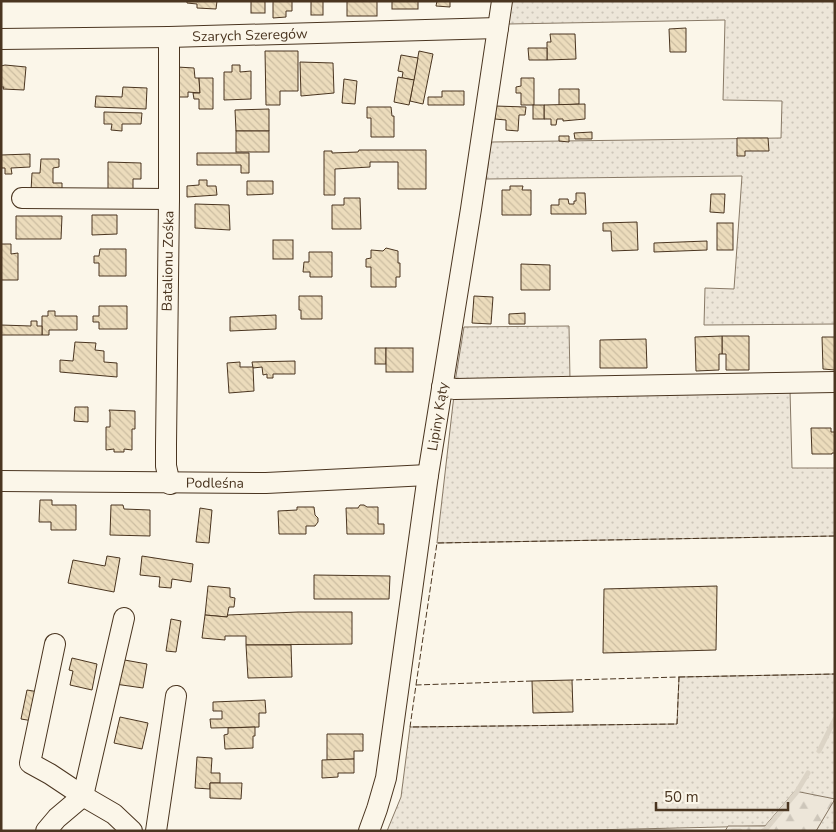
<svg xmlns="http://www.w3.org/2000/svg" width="836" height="832" font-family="'Nunito Sans',sans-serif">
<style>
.grass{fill:url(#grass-dots);stroke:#887966}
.forest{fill:url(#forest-firs);stroke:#887966}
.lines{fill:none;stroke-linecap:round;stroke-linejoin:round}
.stream{stroke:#dcd4c6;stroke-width:5}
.building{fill:url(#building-back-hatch);stroke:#4a3520}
.minor-casing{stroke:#4a3520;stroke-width:22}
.minor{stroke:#fbf6e9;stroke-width:20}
.fence{stroke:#4a3520;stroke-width:1;stroke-dasharray:6 2.5;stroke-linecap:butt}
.labels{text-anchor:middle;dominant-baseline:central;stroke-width:4;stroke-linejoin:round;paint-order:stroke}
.street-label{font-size:14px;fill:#4a3520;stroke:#fbf6e9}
</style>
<defs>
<pattern id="grass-dots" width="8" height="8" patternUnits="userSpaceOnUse" patternTransform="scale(1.25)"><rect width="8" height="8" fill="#ede6d9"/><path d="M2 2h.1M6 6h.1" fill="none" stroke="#cdc6ba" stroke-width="1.8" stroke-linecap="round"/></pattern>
<pattern id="forest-firs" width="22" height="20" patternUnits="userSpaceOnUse" patternTransform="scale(1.25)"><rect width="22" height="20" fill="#ede6d9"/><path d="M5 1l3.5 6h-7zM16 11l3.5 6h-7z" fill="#cdc6ba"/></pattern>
<pattern id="building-back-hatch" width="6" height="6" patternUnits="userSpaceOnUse" patternTransform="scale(1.25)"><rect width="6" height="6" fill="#ecdcbc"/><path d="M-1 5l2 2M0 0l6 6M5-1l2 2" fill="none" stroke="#ccbda1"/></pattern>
</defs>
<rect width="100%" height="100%" fill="#fbf6e9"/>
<!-- grass -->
<g class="grass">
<path d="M511,1H835V324L704,325L705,288L734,289L742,176L486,179L491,142L781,138L782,101L723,100L725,20L508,24Z"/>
<path d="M569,326L570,380L455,382L464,327Z"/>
<path d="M790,390L792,468H835V536L437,543L454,395Z"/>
<path d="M835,674V831H816L834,799L765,826L547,831H387L401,797L410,727L677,724L679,677Z"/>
</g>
<!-- forest -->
<path class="forest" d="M795,791L835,799L816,831H725L728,826H765Z"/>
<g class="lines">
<!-- stream -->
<g class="stream">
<path d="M819,751L835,719"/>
<path d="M733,831H740"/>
<path d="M763,831L766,829L796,793L808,773"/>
</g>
</g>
<!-- building -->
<g class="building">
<path d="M187,1H217L216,9L197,8V4L187,3Z"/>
<rect x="251" y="1" width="14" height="12"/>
<path d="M273,1H292V11H286V17L273,18Z"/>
<rect x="311" y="1" width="12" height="14"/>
<rect x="347" y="1" width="30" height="15"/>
<rect x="392" y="1" width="26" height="8"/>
<path d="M437,1H450V7L436,6Z"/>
<path d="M686,28V52H670L669,29Z"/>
<path d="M550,34H575L576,59L547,60V42H551Z"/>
<path d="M528,48H547V60H529Z"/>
<path d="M265,51H298V91H280V105H266Z"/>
<path d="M419,51L433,54L423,104L410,101Z"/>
<path d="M401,55L418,58L414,80L402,78L403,72L398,71Z"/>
<path d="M300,62L333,63L334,93L301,96Z"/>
<path d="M5,65L26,67L24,90L3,89L4,87H1V66Z"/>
<path d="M232,65H240V72L251,71V99L224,100V72H232Z"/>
<path d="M177,67L194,68L195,78H199L200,93L188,92V97H177Z"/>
<path d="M398,77L414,80L409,105L394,102Z"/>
<path d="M199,78H213V109H199V99H194L193,93H200Z"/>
<path d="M521,78H534V105H521V93H516V87L521,86Z"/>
<path d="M344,79L357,81L355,104L342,103Z"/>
<path d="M123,87L147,88L146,109L95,107L96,96L122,97Z"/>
<path d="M559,89H579V104L559,105Z"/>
<path d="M442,91H464V105H428V97H442Z"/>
<path d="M585,104V119L563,121V119H557L556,125H551V119H544V105Z"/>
<rect x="533" y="105" width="11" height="14"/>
<path d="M495,106L526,107L525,115H519L518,131L506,130V120L495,119Z"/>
<path d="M367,107H391L392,116H394V137H371V118H367Z"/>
<path d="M269,109V131H236L235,110Z"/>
<path d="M104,112L142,113L141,124H122V131L111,130L112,124H104Z"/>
<rect x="236" y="131" width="33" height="21"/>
<path d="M592,132V139H575L574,133Z"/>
<path d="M559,136H569V142L559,141Z"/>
<path d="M737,138H768L769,151H745V156H737Z"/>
<path d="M359,150H426V189H398V162H370V167L335,169V195H324V151H332V153L358,152Z"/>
<path d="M197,153H249V173H241V165H197Z"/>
<path d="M30,154V167L11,168L12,174H5V168H1V155Z"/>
<path d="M41,159H59V167L53,168V183H62V192L31,191L32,173H40Z"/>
<path d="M108,162L141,163V179H133V190L108,189Z"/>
<path d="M199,180H207V186H216L217,195L187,197V186L199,185Z"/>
<path d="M247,181H273V194L247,195Z"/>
<path d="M510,186H523L522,190H531V215H502V190H510Z"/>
<path d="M576,193H585L586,214H551V205H559V199H568L569,204H574V201H576Z"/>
<path d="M711,194H725L724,213L710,212Z"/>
<path d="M344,198H360L361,229H332V205H344Z"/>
<path d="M195,204L229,205L230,230L195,228Z"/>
<path d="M92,215H117V234L92,235Z"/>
<path d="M16,216H62L61,239H16Z"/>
<path d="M637,222L638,250L612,251L611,231H603V223Z"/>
<rect x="717" y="223" width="16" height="27"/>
<rect x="273" y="240" width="20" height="19"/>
<path d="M707,241V250L654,252V243Z"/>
<path d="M1,244H11V254L18,253V280H1Z"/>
<path d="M386,248L398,251V263H400V277H396V287H371V267H366V259L371,258V250L383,251Z"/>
<path d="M100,249H126V276H99V263H94V256H99Z"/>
<path d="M309,252H332V277H310V272H303L304,262H309Z"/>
<path d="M521,264L550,265V290H521Z"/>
<path d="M299,296H322V319H301V310H299Z"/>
<path d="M474,296L493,297L491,324L472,323Z"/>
<path d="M99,306H127V329H99V322H93V316H99Z"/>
<path d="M48,311H55V316H77V330H49V335H42V316H48Z"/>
<path d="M525,313V324H509V314Z"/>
<path d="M276,315V329L230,331V317Z"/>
<path d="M31,321H37V326H42V335H1V325L31,326Z"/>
<path d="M722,336H749V370H726V354H722Z"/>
<path d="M722,336V354H719V370L696,371L695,337Z"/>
<path d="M822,337H835V370L823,369Z"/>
<path d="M646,339L647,368H600V340Z"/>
<path d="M75,342L96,343L95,350L104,351V362L117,363V377L60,372V360L73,361Z"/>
<rect x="375" y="348" width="11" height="16"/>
<rect x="386" y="348" width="27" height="24"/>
<path d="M295,361V374H273V378H267V374L263,375L262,367L253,368L252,362Z"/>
<path d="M240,362V367H253L254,391L229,393L227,363Z"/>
<path d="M75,407H88V422L74,421Z"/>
<path d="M109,410L135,411V429H132V450L124,449V452H114V449L106,450V427H110V412Z"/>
<path d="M811,428H831V432H835V453H832V454H812Z"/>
<path d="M40,500H52V505H76V530H51V522H39Z"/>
<path d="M111,505H123L124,509L150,510V536L110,535Z"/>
<path d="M360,505H364L367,507H378V524H384V534H347L346,508H358Z"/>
<path d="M297,507H314L315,515L318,518V522L315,526H306V534H279L278,511L297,510Z"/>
<path d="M200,508L212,510L209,543L196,542Z"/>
<path d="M107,556L120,558L114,592L68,583L73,560L105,566Z"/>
<path d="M142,556L193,564L191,582L172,579L171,588L159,587L160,577L140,575Z"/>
<path d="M314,575L390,576L389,599H314Z"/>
<path d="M208,586L230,588V597L235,598L234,607H229L227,617L205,615Z"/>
<path d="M717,586L716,650L603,653L604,589Z"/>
<path d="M298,612H352V644L246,645V636H225V640L202,638L205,615L227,617L228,615Z"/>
<path d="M171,619L181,621L176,652L166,651Z"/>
<path d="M246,645H291L292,677L248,678Z"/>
<path d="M72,658L97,664L92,690L70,685L73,671L69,670Z"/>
<path d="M119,659L147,664L143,688L115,684Z"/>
<path d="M572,680L573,712L533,713L532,681Z"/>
<path d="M27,690L39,692L33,721L21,719Z"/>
<path d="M265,700L266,713H259V727L211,728L210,719H222V711H213V702Z"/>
<path d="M120,717L148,723L142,749L114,743Z"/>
<path d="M255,727V736H253V748L225,749L224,735L228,734V728Z"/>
<path d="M327,734H363V751H354V759L327,760Z"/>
<path d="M197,757L212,758L211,773H220V783H210V789L195,788Z"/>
<path d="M354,759V773H338V777L322,778V760Z"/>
<path d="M210,783H242L241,799L210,798Z"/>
</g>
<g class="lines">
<!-- minor casing -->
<g class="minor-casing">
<g id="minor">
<path d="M169,37V199L166,445V466L170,484"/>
<path id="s1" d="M1,39L169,37L498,28"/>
<path d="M22,198L169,199"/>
<path d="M442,387L455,389L835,382"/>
<path id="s2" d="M1,481L266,483L428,475"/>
<path d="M55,644L30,763L50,774L83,796L114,814L132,831"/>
<path d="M46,831L57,818L83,796L124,618"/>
<path d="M156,831L176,696"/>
<path id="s3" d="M369,831L377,809L386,778L428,475L471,209L502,1"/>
</g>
</g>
<!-- minor -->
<use href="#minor" class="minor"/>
<!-- fence -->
<g class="fence">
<path d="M679,677L835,674"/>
<path d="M532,681L416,685L410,727L677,724L679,677L572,680"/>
<path d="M416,685L437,543L835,536"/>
</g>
</g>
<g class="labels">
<!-- street labels -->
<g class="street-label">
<text stroke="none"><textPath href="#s1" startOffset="249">Szarych Szeregów</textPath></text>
<text transform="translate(168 261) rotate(-89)">Batalionu Zośka</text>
<text stroke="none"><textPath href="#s3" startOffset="421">Lipiny Kąty</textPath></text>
<text stroke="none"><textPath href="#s2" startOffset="214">Podleśna</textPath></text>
</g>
</g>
<!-- border -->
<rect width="836" height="832" fill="none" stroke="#4a3520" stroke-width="5"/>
<!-- scale -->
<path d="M656 802v8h132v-8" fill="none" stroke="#4a3520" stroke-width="2.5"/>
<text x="664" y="802" font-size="15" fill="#4a3520" stroke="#fbf6e9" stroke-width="4" paint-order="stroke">50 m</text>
</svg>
